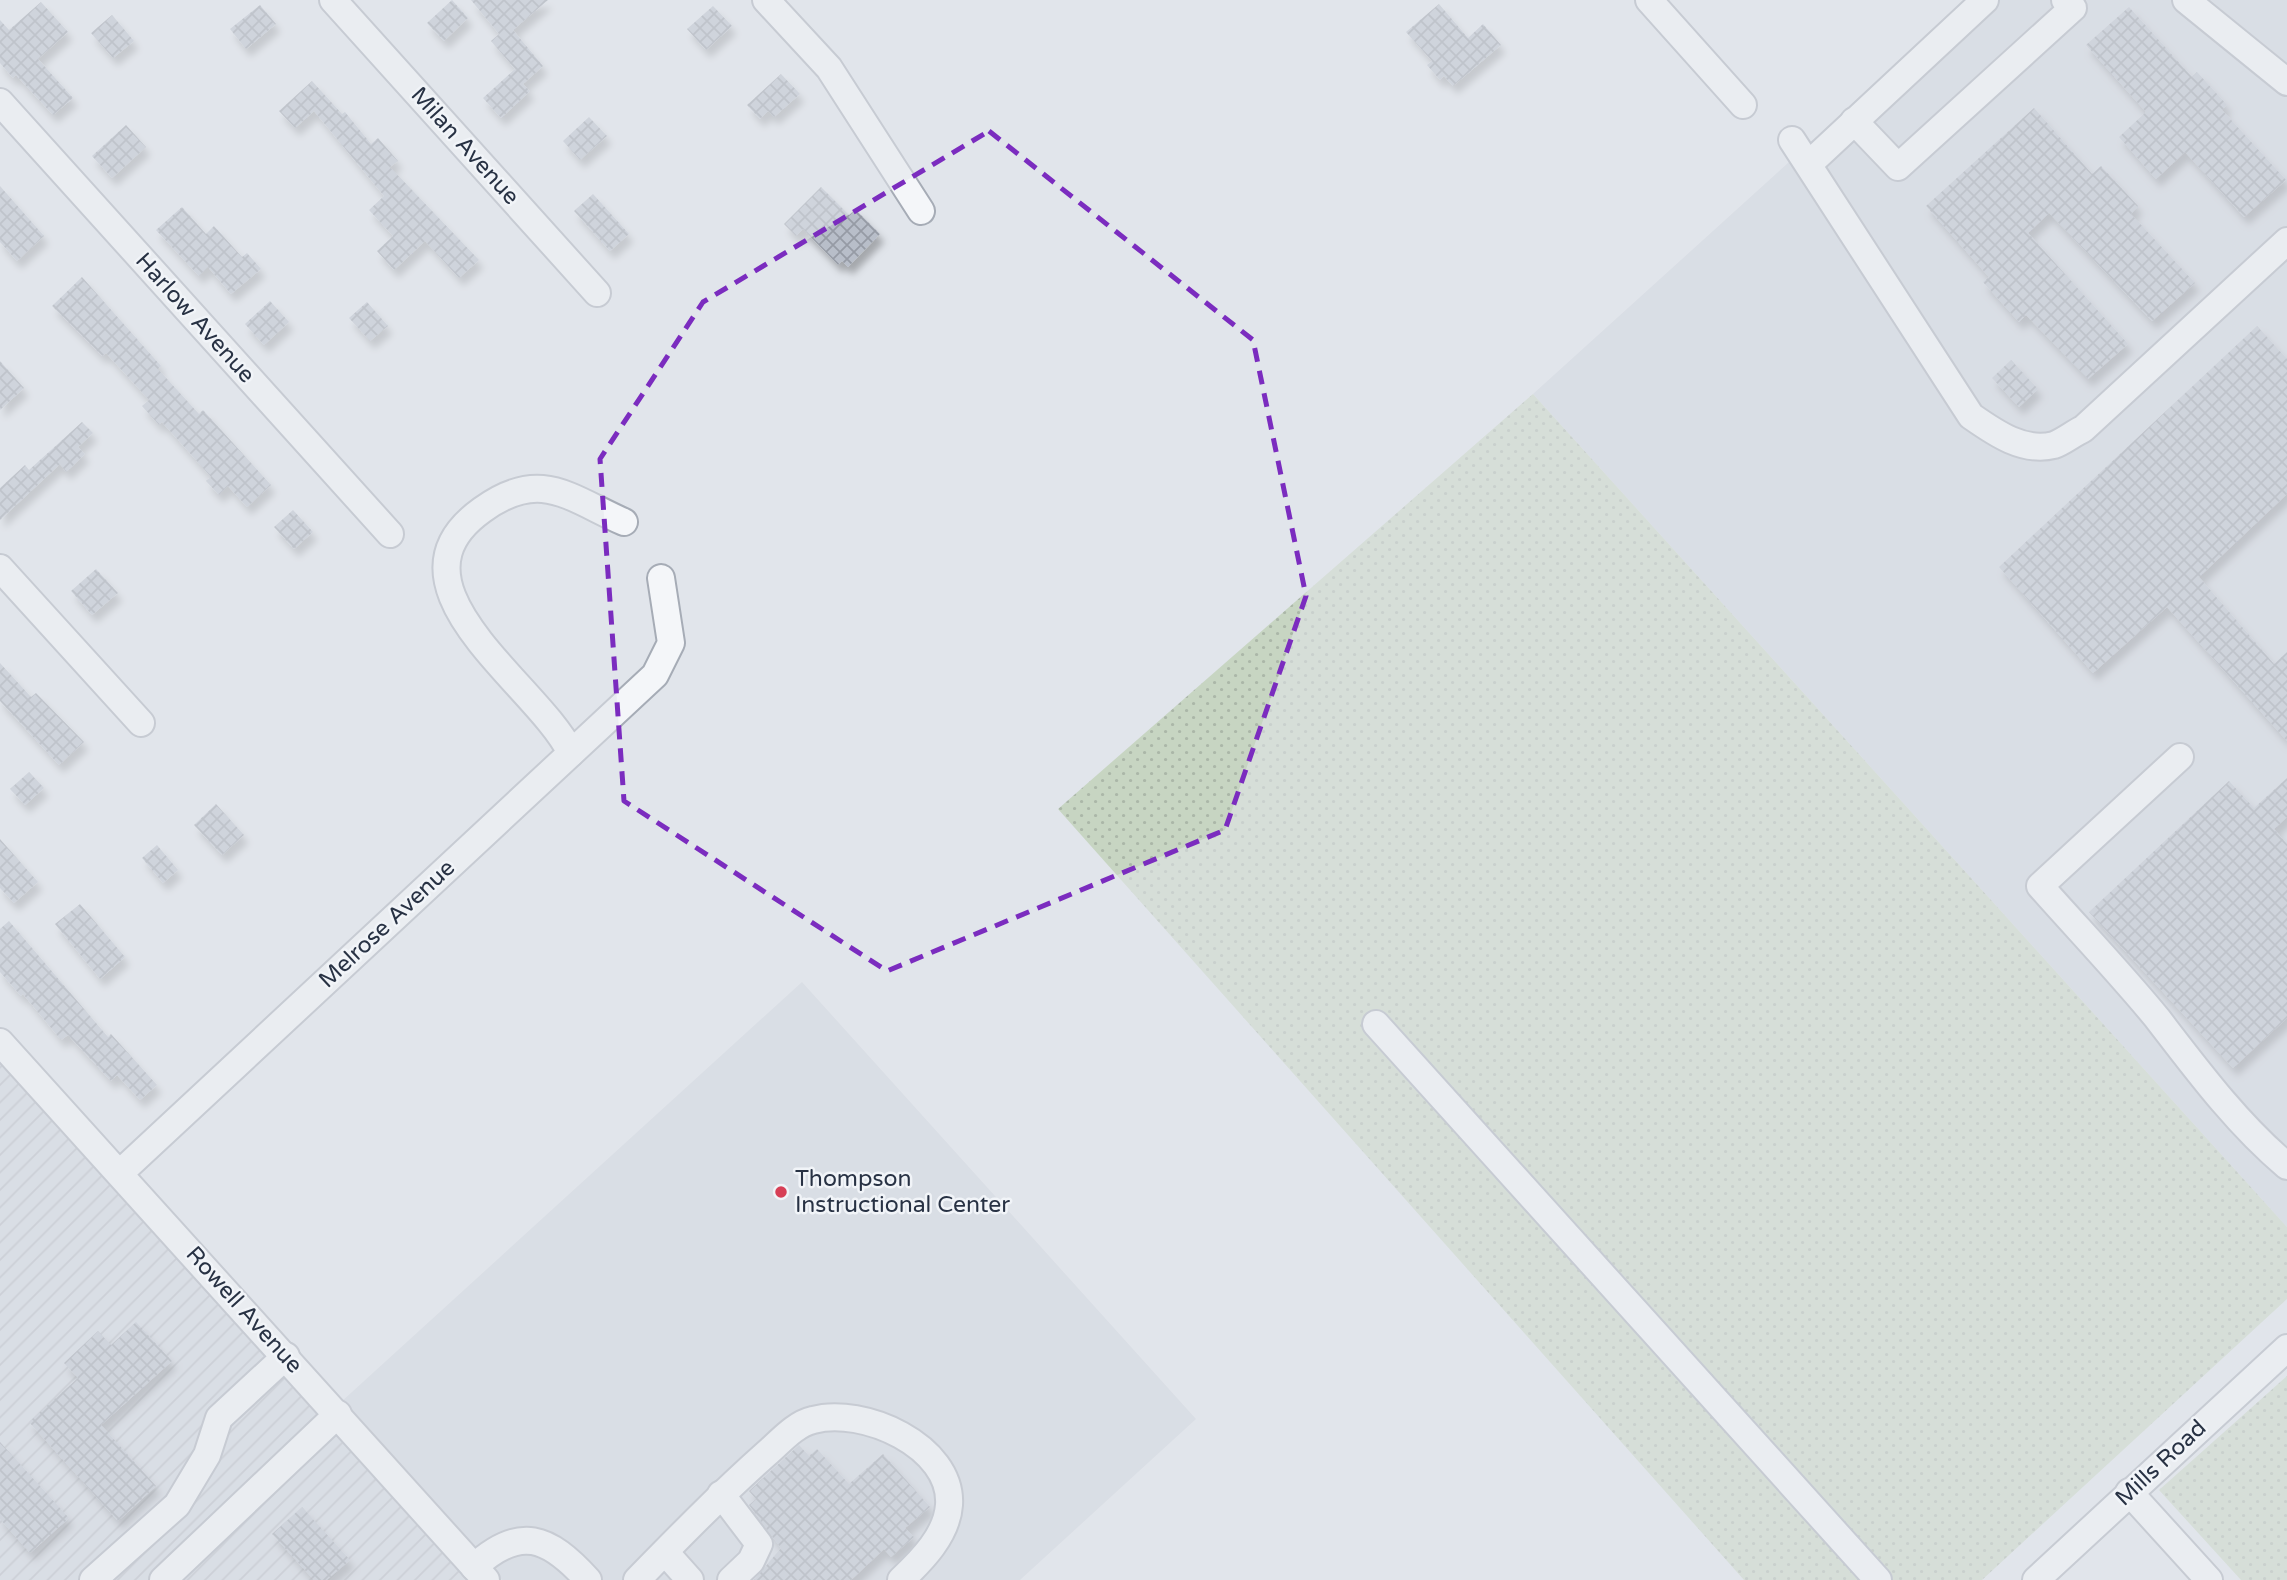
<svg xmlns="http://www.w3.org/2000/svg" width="2287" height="1580" font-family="'Varela Round',sans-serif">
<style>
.built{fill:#cfd4dd}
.industrial{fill:url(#industrial-furrows)}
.grass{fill:url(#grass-dots)}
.building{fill:url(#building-cross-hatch);filter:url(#shadow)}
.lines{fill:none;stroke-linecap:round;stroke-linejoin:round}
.minor-casing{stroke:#a6acb6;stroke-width:30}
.minor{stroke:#f4f6f9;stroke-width:26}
.marked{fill:none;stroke:#7b2cbf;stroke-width:5;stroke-dasharray:14 9;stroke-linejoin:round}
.poi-dot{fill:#d73f56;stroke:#f1f4f8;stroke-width:2.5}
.labels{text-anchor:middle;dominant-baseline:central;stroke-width:5;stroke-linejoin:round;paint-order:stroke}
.street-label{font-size:23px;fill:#283244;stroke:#f1f4f8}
.poi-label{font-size:23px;fill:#283244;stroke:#f1f4f8;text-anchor:start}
</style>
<defs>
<pattern id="industrial-furrows" width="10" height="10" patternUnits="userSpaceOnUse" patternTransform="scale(1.75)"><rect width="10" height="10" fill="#cfd4dd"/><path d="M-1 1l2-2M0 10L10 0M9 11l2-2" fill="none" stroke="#b2b6bf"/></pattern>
<pattern id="grass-dots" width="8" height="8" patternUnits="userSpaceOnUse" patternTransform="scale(1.75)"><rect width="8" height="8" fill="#c7d5c2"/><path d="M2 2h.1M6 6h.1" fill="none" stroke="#abb7a8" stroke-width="1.8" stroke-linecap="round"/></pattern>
<pattern id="building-cross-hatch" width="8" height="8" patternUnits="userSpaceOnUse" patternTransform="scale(1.75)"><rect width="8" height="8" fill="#b8bec9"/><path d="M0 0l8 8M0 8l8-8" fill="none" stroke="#969ba5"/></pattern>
<filter id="shadow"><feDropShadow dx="4.5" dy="8" stdDeviation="3.5" flood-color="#0004"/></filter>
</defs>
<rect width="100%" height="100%" fill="#e1e5eb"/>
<!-- built -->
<g class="built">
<path d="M1968,0H2287V1227L1533,394Z"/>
<path d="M802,982L1196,1419L1020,1580H502L341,1402Z"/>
</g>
<!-- industrial -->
<path class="industrial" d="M0,1055L481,1580H0Z"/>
<!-- grass -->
<g class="grass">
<path d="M1533,394L2287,1227V1299L1982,1580H1744L1058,809Z"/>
<path d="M2287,1376V1580H2241L2159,1490Z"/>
</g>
<!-- building -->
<g class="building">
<path d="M452,0L468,18L444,41L427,23Z"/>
<path d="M471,0H548L513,30L543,66L523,84L530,91L501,118L483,98L515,69L491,41L499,34Z"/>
<path d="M41,2L68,32L38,59L73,98L53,115L16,75L13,78L0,63V20L9,30Z"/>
<path d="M1439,4L1468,38L1483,24L1501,45L1453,86L1444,76L1440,80L1427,65L1432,61L1406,32Z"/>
<path d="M260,5L276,24L246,49L230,29Z"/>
<path d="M713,6L732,26L706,50L687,29Z"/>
<path d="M2129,7L2192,77L2197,72L2227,105L2222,110L2286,180L2244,217L2185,152L2156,179L2119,137L2146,112L2086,45Z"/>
<path d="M112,15L134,41L113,58L91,33Z"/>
<path d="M781,74L800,94L774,117L768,111L760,119L747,105Z"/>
<path d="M312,81L342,114L345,112L371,144L378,138L398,161L390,167L479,260L459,278L425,241L394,270L377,251L393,236L369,210L384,196L314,111L295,128L279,111Z"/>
<path d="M2034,108L2092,174L2101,166L2138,206L2131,214L2195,283L2152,321L2049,213L2028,233L2128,344L2088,379L2026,315L2019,322L1983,282L1989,277L1926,206Z"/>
<path d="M589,117L607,136L580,160L563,141Z"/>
<path d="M126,125L146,147L112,178L92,156Z"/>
<path d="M0,186L44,236L17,261L0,242Z"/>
<path d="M821,187L849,215L855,209L880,234L848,267L842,261L838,265L803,229L796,236L784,224Z"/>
<path d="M593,194L629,234L610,251L574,211Z"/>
<path d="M182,207L206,234L214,226L242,257L247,253L261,269L231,294L208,267L199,276L156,230Z"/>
<path d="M82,277L161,366L158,369L199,414L203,410L271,485L247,507L228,486L219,495L206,481L211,477L162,422L159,425L142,406L149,400L106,353L102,356L52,306Z"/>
<path d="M270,301L289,322L264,345L245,324Z"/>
<path d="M367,302L388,326L370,341L349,318Z"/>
<path d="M2257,326L2287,359V494L2199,577L2274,664L2287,652V741L2167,607L2093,673L1999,567Z"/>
<path d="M2011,360L2038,389L2019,407L1992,378Z"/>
<path d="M0,361L24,388L0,410Z"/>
<path d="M82,422L93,433L78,447L85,454L66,472L60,464L0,520V488L25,465L29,470Z"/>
<path d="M293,510L313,532L294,549L274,527Z"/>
<path d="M96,569L118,593L92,615L71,591Z"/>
<path d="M0,663L31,697L36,693L84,742L59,765L0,701Z"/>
<path d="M29,772L44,788L25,805L10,789Z"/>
<path d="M2287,778V817L2274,829L2287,844V1018L2233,1068L2089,912L2229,781L2254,808Z"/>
<path d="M216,804L244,835L222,855L194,825Z"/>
<path d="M0,839L38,882L14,903L0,888Z"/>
<path d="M157,845L178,870L163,883L142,858Z"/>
<path d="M80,904L125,957L100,979L55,924Z"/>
<path d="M9,921L108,1037L111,1034L157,1085L140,1100L117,1075L111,1081L68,1035L61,1040L23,994L21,996L0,972V929Z"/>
<path d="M136,1322L172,1361L101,1425L156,1486L118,1521L29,1422L78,1378L64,1363L98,1331L111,1345Z"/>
<path d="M0,1442L69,1518L30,1553L0,1519Z"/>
<path d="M799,1445L809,1456L817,1449L849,1484L883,1454L930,1507L905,1528L914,1537L891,1557L884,1549L851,1580H754L781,1548L749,1505L756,1499L749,1491Z"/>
<path d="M302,1507L350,1560L327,1580H314L272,1534Z"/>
</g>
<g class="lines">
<!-- minor casing -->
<g class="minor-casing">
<g id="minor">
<path d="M333,0L597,293"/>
<path d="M766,0L829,68L921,211"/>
<path d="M1649,0L1743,105"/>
<path d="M2186,0L2287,82"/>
<path d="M0,102L390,534"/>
<path d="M1854,121L1898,167L2073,8L2065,0"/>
<path d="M1792,140L1971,416C1994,432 2023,453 2054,445C2063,442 2074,433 2083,429L2287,241"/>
<path d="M1809,164L1985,0"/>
<path d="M0,568L141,723"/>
<path d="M571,753C538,684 376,586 482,510C540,468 568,497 624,522"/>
<path d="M2180,757L2040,886C2079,930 2120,973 2157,1018C2197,1070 2237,1124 2287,1166"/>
<path d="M1376,1024L1878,1580"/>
<path d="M0,1042L486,1580"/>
<path d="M120,1173L655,675L671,643L661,578"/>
<path d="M2129,1492L2209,1580"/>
<path d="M721,1494L759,1544L751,1561L731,1580"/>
<path d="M665,1552L690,1580"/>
<path d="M474,1567C520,1525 548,1536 588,1580"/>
<path d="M93,1580L177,1505L207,1455L219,1418L286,1356"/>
<path d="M163,1580L338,1414"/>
<path d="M637,1580C679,1537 721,1494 766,1454C780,1442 795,1424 813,1420C862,1406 953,1446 949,1505C947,1535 922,1560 901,1580"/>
<path d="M2036,1580L2287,1348"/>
</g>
</g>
<!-- minor -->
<use href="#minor" class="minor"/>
</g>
<!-- marked area -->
<path d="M0 0H2287V1580H0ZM989,131L1253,340L1306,596L1225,830L887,971L624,801L600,459L703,302Z" fill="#e1e5eb" fill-opacity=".55" fill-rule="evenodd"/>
<path class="marked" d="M989,131L1253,340L1306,596L1225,830L887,971L624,801L600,459L703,302Z"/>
<!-- markers -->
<circle class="poi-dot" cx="781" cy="1192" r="7"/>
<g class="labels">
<!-- street labels -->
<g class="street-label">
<text transform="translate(465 146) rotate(48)">Milan Avenue</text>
<text transform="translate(195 318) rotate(48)">Harlow Avenue</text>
<text transform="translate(387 924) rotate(-43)">Melrose Avenue</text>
<text transform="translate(244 1310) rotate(48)">Rowell Avenue</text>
<text transform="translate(2161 1463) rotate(-43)">Mills Road</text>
</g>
<!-- poi labels -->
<g class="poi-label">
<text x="795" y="1179">Thompson<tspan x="795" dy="26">Instructional Center</tspan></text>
</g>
</g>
</svg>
